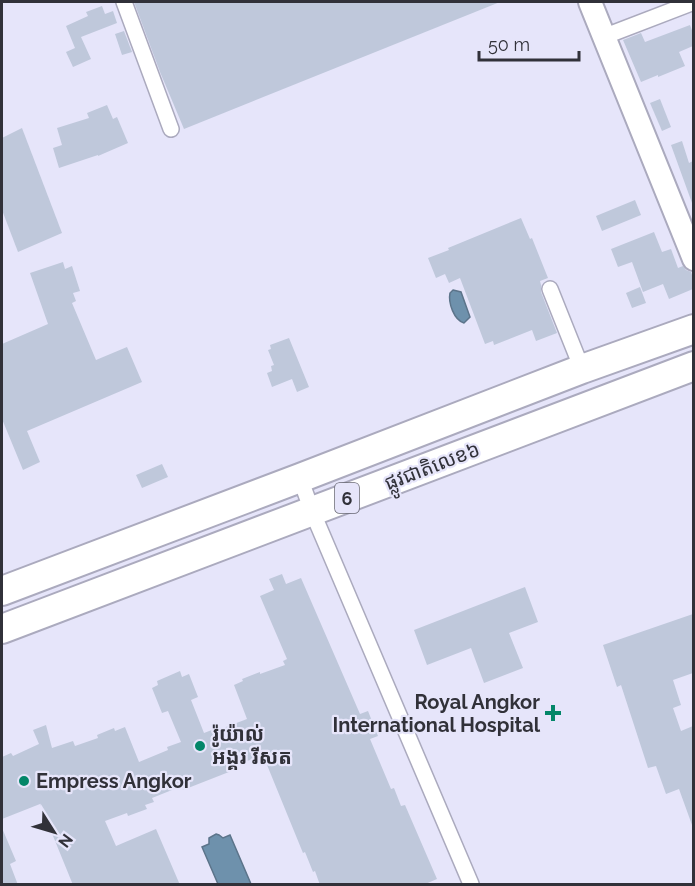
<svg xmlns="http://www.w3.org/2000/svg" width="695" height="886" font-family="Raleway,'Noto Sans Khmer',sans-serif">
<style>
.water{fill:#6e91ac;stroke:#5c748a;stroke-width:1.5}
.building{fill:#bfc8db}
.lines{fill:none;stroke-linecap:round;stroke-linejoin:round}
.street-casing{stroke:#abaabe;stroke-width:18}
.secondary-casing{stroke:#abaabe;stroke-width:26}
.highway-casing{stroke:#abaabe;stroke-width:32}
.street{stroke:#fff;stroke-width:15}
.secondary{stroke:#fff;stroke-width:22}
.highway{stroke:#fff;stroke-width:28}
.poi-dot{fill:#038668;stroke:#e6e5fa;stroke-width:2}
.labels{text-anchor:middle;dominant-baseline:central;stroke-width:4.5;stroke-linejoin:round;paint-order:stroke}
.shield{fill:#e6e5fa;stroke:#676773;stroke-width:1.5}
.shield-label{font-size:18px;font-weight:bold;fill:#313139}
.street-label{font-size:20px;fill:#313139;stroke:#e6e5fa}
.poi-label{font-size:20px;font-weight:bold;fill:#313139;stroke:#e6e5fa;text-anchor:start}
</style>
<rect width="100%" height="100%" fill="#e6e5fa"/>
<!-- water -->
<g class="water">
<path d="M453,290L461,292L470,317L464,323C454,320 448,303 450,293Z"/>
<path d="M216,834L219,835L223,838L230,835L251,884H218L202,847L209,844V838Z"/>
</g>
<!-- building -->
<g class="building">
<path d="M134,2H500L184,129L160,72Z"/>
<path d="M102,6L105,14L113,11L117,23L81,37L91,59L73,67L66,52L75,48L66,26L88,16L86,12Z"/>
<path d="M690,25L693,33V46L679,52L685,66L658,77V75L641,82L623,40L641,33L645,42Z"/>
<path d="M124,31L132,52L122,55L115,34Z"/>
<path d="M660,99L671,127L662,131L650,103Z"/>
<path d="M107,105L113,119L117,117L128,143L98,156V155L59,168L53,148L62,145L57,128L89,118L87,113Z"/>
<path d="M22,128L62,233L18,252L2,210V138Z"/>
<path d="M682,141L689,163L693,161V202L692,203L671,145Z"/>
<path d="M635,200L641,215L602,231L596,216Z"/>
<path d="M521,218L530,239L532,238L548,278L540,281L541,285V292L557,333L536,341L532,330L494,345L493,341L485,344L460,278L449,283L445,274L436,278L428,258L449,250L448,248Z"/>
<path d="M654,232L662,252L671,249L678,268L683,266L686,270L691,272L693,278V289L669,299L663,284L643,292L632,262L618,267L611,249Z"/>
<path d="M63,262L65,269L72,266L80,291L73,293L76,301L72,303L96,360L127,347L142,382L27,431L40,462L23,470L2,419V344L48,324L30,273Z"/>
<path d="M640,287L646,303L632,308L626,293Z"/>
<path d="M289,338L309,387L297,392L292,379L272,387L267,373L272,371L271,366L274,365L268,350L271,349L270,345Z"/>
<path d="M162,464L168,477L142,488L136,475Z"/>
<path d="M282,574L286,584L301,578L360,714L368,711L378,736L370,739L391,789L394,788L401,806L405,805L437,879L423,885H320L315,871L313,872L305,852L303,853L265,760H263L262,756L232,766L234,770L183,790L182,786L152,798L154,802L145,805L147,809L128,816L127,813L105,821L116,846L156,829L180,885H73L40,804L2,819V757L11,753L13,756L39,744L33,730L46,725L52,748L73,741L75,746L98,738L97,735L114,728L115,731L125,727L139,762L168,750L167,747L181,742L168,711L162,713L152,688L158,685L157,681L180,671L182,677L189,674L198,697L191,700L204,733L217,728L218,730L247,719L234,685L243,681L242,679L260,672V674L285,665L283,661L287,659L260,596L274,590L269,579Z"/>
<path d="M525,587L538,622L509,633L523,668L484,683L471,648L427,665L414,630Z"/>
<path d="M693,614V673L673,680L681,705L673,708L681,731L693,726V824L692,825L679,789L666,794L656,766L648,768L621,685L617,687L603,645Z"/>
<path d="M2,828L16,861L10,864L18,885H2Z"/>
</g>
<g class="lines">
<!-- street casing -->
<g class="street-casing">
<g id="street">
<path d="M124,2L171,129"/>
<path d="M603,37L694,2"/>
<path d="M550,289L582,369"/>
<path d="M300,478L312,511L471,884"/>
</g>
</g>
<!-- secondary casing -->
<g class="secondary-casing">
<path id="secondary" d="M590,2L694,259"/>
</g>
<!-- highway casing -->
<g class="highway-casing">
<g id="highway">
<path d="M2,591L300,478L582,369L694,329"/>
<path d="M2,629L694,366"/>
</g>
</g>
<!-- street -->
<use href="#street" class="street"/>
<!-- secondary -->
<use href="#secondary" class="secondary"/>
<!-- highway -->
<use href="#highway" class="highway"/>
</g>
<!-- markers -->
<g class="poi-dot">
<path d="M550 704h6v6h6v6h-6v6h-6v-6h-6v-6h6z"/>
<circle cx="200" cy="746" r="6"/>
<circle cx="24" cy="781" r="6"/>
</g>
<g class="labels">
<!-- shield labels -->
<rect class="shield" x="335" y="483" width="24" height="30" rx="4.5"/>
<g class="shield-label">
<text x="347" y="498">6</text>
</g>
<!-- street labels -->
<g class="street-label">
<text transform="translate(432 466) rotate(-21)">ផ្លូវជាតិលេខ៦</text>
</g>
<!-- poi labels -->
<g class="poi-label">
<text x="540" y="702" text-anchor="end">Royal Angkor<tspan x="540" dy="23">International Hospital</tspan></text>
<text x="212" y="734">រ៉ូយ៉ាល់<tspan x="212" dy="23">អង្គរ រីសត</tspan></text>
<text x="36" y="781">Empress Angkor</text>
</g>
</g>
<!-- border -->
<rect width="695" height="886" fill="none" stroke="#313139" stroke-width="6"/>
<!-- north arrow -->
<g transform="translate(54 832) rotate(127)" stroke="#e6e5fa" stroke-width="4.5" paint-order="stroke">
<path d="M0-4.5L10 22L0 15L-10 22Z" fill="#313139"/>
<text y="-9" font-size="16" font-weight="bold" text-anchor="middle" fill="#313139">N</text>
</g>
<!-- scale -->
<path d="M479 51v9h100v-9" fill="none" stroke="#313139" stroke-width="3"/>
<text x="488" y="51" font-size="18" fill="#313139" stroke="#e6e5fa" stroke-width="4.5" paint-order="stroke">50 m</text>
</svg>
